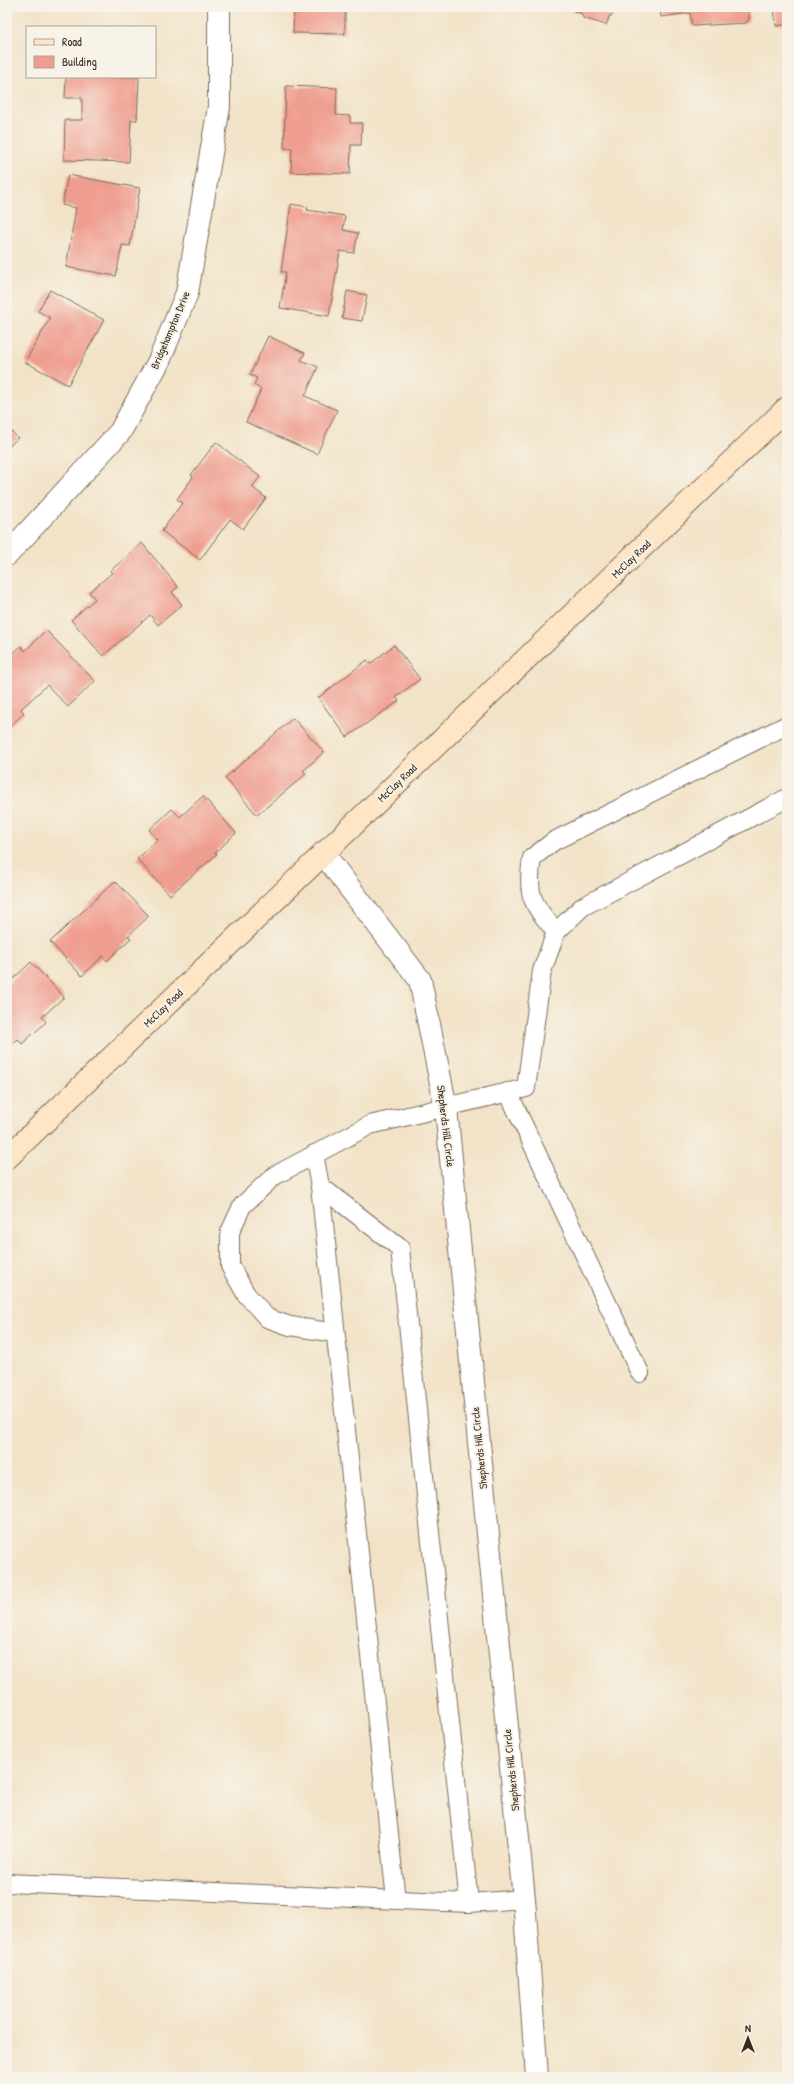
<svg xmlns="http://www.w3.org/2000/svg" width="794" height="2084" font-family="'Patrick Hand',sans-serif">
<style>
.building{fill:#ef9d8f}
.lines{fill:none;stroke-linecap:round;stroke-linejoin:round}
.service-casing{stroke:#7b6b5a;stroke-width:20}
.minor-casing{stroke:#7b6b5a;stroke-width:24}
.secondary-casing{stroke:#7b6b5a;stroke-width:24}
.service{stroke:#fff;stroke-width:18}
.minor{stroke:#fff;stroke-width:22}
.secondary{stroke:#fde5c5;stroke-width:22}
.labels{text-anchor:middle;dominant-baseline:central;stroke-width:4;stroke-linejoin:round;paint-order:stroke}
.street-label{font-size:11px;fill:#3b2a1e;stroke:#f7f3e8}
</style>
<rect width="100%" height="100%" fill="#f7f3e8"/>
<filter id="ink" filterUnits="userSpaceOnUse"><feTurbulence type="fractalNoise" baseFrequency=".025" numOctaves="2"/><feDisplacementMap in="SourceGraphic" scale="8" xChannelSelector="R" yChannelSelector="G"/><feConvolveMatrix kernelMatrix="1 2 1 2 8 2 1 2 1" color-interpolation-filters="sRGB"/></filter>
<filter id="wash" filterUnits="userSpaceOnUse"><feTurbulence type="fractalNoise" baseFrequency=".012" numOctaves="4" result="noise"/><feDisplacementMap in="SourceGraphic" scale="16" xChannelSelector="R" yChannelSelector="G"/><feGaussianBlur stdDeviation="0.9" result="paint"/><feColorMatrix in="noise" values="0 0 0 0 0 0 0 0 0 0 0 0 0 0 0 0 0 1.4 0 .05"/><feComposite in="paint" operator="in"/></filter>
<g filter="url(#wash)">
<rect width="100%" height="100%" fill="#f2e3c8"/>
<g id="blocks">
<!-- building -->
<g class="building">
<path d="M294,7H345V34L293,33Z"/>
<path d="M564,7H615L616,8L612,16L610,15L606,25L583,18L582,14Z"/>
<path d="M660,7H753V10H749V19L746,23L692,26L690,13L661,17Z"/>
<path d="M774,7H787V24L776,26Z"/>
<path d="M66,77H139L137,120H131L129,162L64,160L65,120H82V98H65Z"/>
<path d="M286,86L337,88L336,115L350,116V123H362L361,145H351L350,174L291,172L292,148H284Z"/>
<path d="M68,175L140,188L130,246L122,245L116,276L66,267L76,208L62,205Z"/>
<path d="M291,204L308,207L307,210L345,216L343,230L358,233L354,253L340,251L329,316L280,308L286,272H281Z"/>
<path d="M50,290L104,320L68,385L25,362L50,318L38,311Z"/>
<path d="M347,291L367,295L362,321L342,318Z"/>
<path d="M268,336L305,353L301,360L318,367L305,396L337,410L317,454L246,422L261,389L254,385L257,378L250,375Z"/>
<path d="M7,427L18,438L7,448Z"/>
<path d="M216,442L260,477L252,487L266,498L243,529L230,519L200,560L162,531L182,503L177,499L193,477L191,475Z"/>
<path d="M142,543L178,587L172,592L182,605L158,625L150,615L103,656L71,620L95,599L89,592L112,573L110,571Z"/>
<path d="M46,630L95,681L68,707L47,685L21,709L24,713L8,728L7,659L21,646L25,651Z"/>
<path d="M394,645L420,679L396,697L399,701L347,737L318,698L367,660L370,664Z"/>
<path d="M293,718L324,752L303,771L306,774L257,815L225,778Z"/>
<path d="M203,796L236,833L215,853L217,854L170,895L137,859L158,840L149,830L172,809L180,817Z"/>
<path d="M115,881L149,916L128,936L131,938L107,961L103,956L82,976L50,942Z"/>
<path d="M31,962L64,997L42,1017L46,1022L22,1044L18,1039L7,1049V985Z"/>
</g>
</g>
</g>
<g filter="url(#ink)">
<use href="#blocks" fill-opacity="0" stroke="#7b6b5a" stroke-width="1"/>
<g class="lines">
<!-- service casing -->
<g class="service-casing">
<g id="service">
<path d="M556,932C532,903 526,896 532,858L554,841L787,725"/>
<path d="M508,1092L640,1373"/>
<path d="M314,1154L320,1186"/>
<path d="M335,1333L290,1326L267,1318L246,1294L230,1266V1232L242,1206L274,1176L370,1125L526,1088L542,971L556,932L582,907L787,798"/>
<path d="M7,1883L469,1903L524,1899"/>
<path d="M396,1900L320,1186L400,1248L469,1903"/>
</g>
</g>
<!-- minor casing -->
<g class="minor-casing">
<g id="minor">
<path d="M7,555L120,432L159,361L187,293L219,107V7"/>
<path d="M323,853L420,980L446,1108L524,1899L537,2077"/>
</g>
</g>
<!-- secondary casing -->
<g class="secondary-casing">
<path id="secondary" d="M7,1158L787,408"/>
</g>
<!-- service -->
<use href="#service" class="service"/>
<!-- minor -->
<use href="#minor" class="minor"/>
<!-- secondary -->
<use href="#secondary" class="secondary"/>
</g>
</g>
<g class="labels">
<!-- street labels -->
<g class="street-label">
<text transform="translate(170 330) rotate(-67)">Bridgehampton Drive</text>
<text transform="translate(631 559) rotate(-44)">McClay Road</text>
<text transform="translate(397 783) rotate(-44)">McClay Road</text>
<text transform="translate(163 1008) rotate(-44)">McClay Road</text>
<text transform="translate(446 1126) rotate(83)">Shepherds Hill Circle</text>
<text transform="translate(479 1448) rotate(-96)">Shepherds Hill Circle</text>
<text transform="translate(511 1770) rotate(-96)">Shepherds Hill Circle</text>
</g>
</g>
<!-- margin -->
<rect width="794" height="2084" fill="none" stroke="#f7f3e8" stroke-width="24"/>
<!-- legend -->
<rect x="26" y="26" width="130" height="52" fill="#f7f3e8" stroke="#aca397"/>
<rect x="34" y="39" width="20" height="6" fill="#fde5c5" stroke="#aca397"/>
<text x="62" y="46" font-size="12" fill="#3b2a1e">Road</text>
<rect x="34" y="56" width="20" height="12" fill="#ef9d8f" stroke="#aca397"/>
<text x="62" y="66" font-size="12" fill="#3b2a1e">Building</text>
<!-- north arrow -->
<g transform="translate(748 2038)" stroke="#f7f3e8" stroke-width="3" paint-order="stroke">
<path d="M0-3L7 15L0 10L-7 15Z" fill="#3b2a1e"/>
<text y="-6" font-size="11" font-weight="bold" text-anchor="middle" fill="#3b2a1e">N</text>
</g>
</svg>
